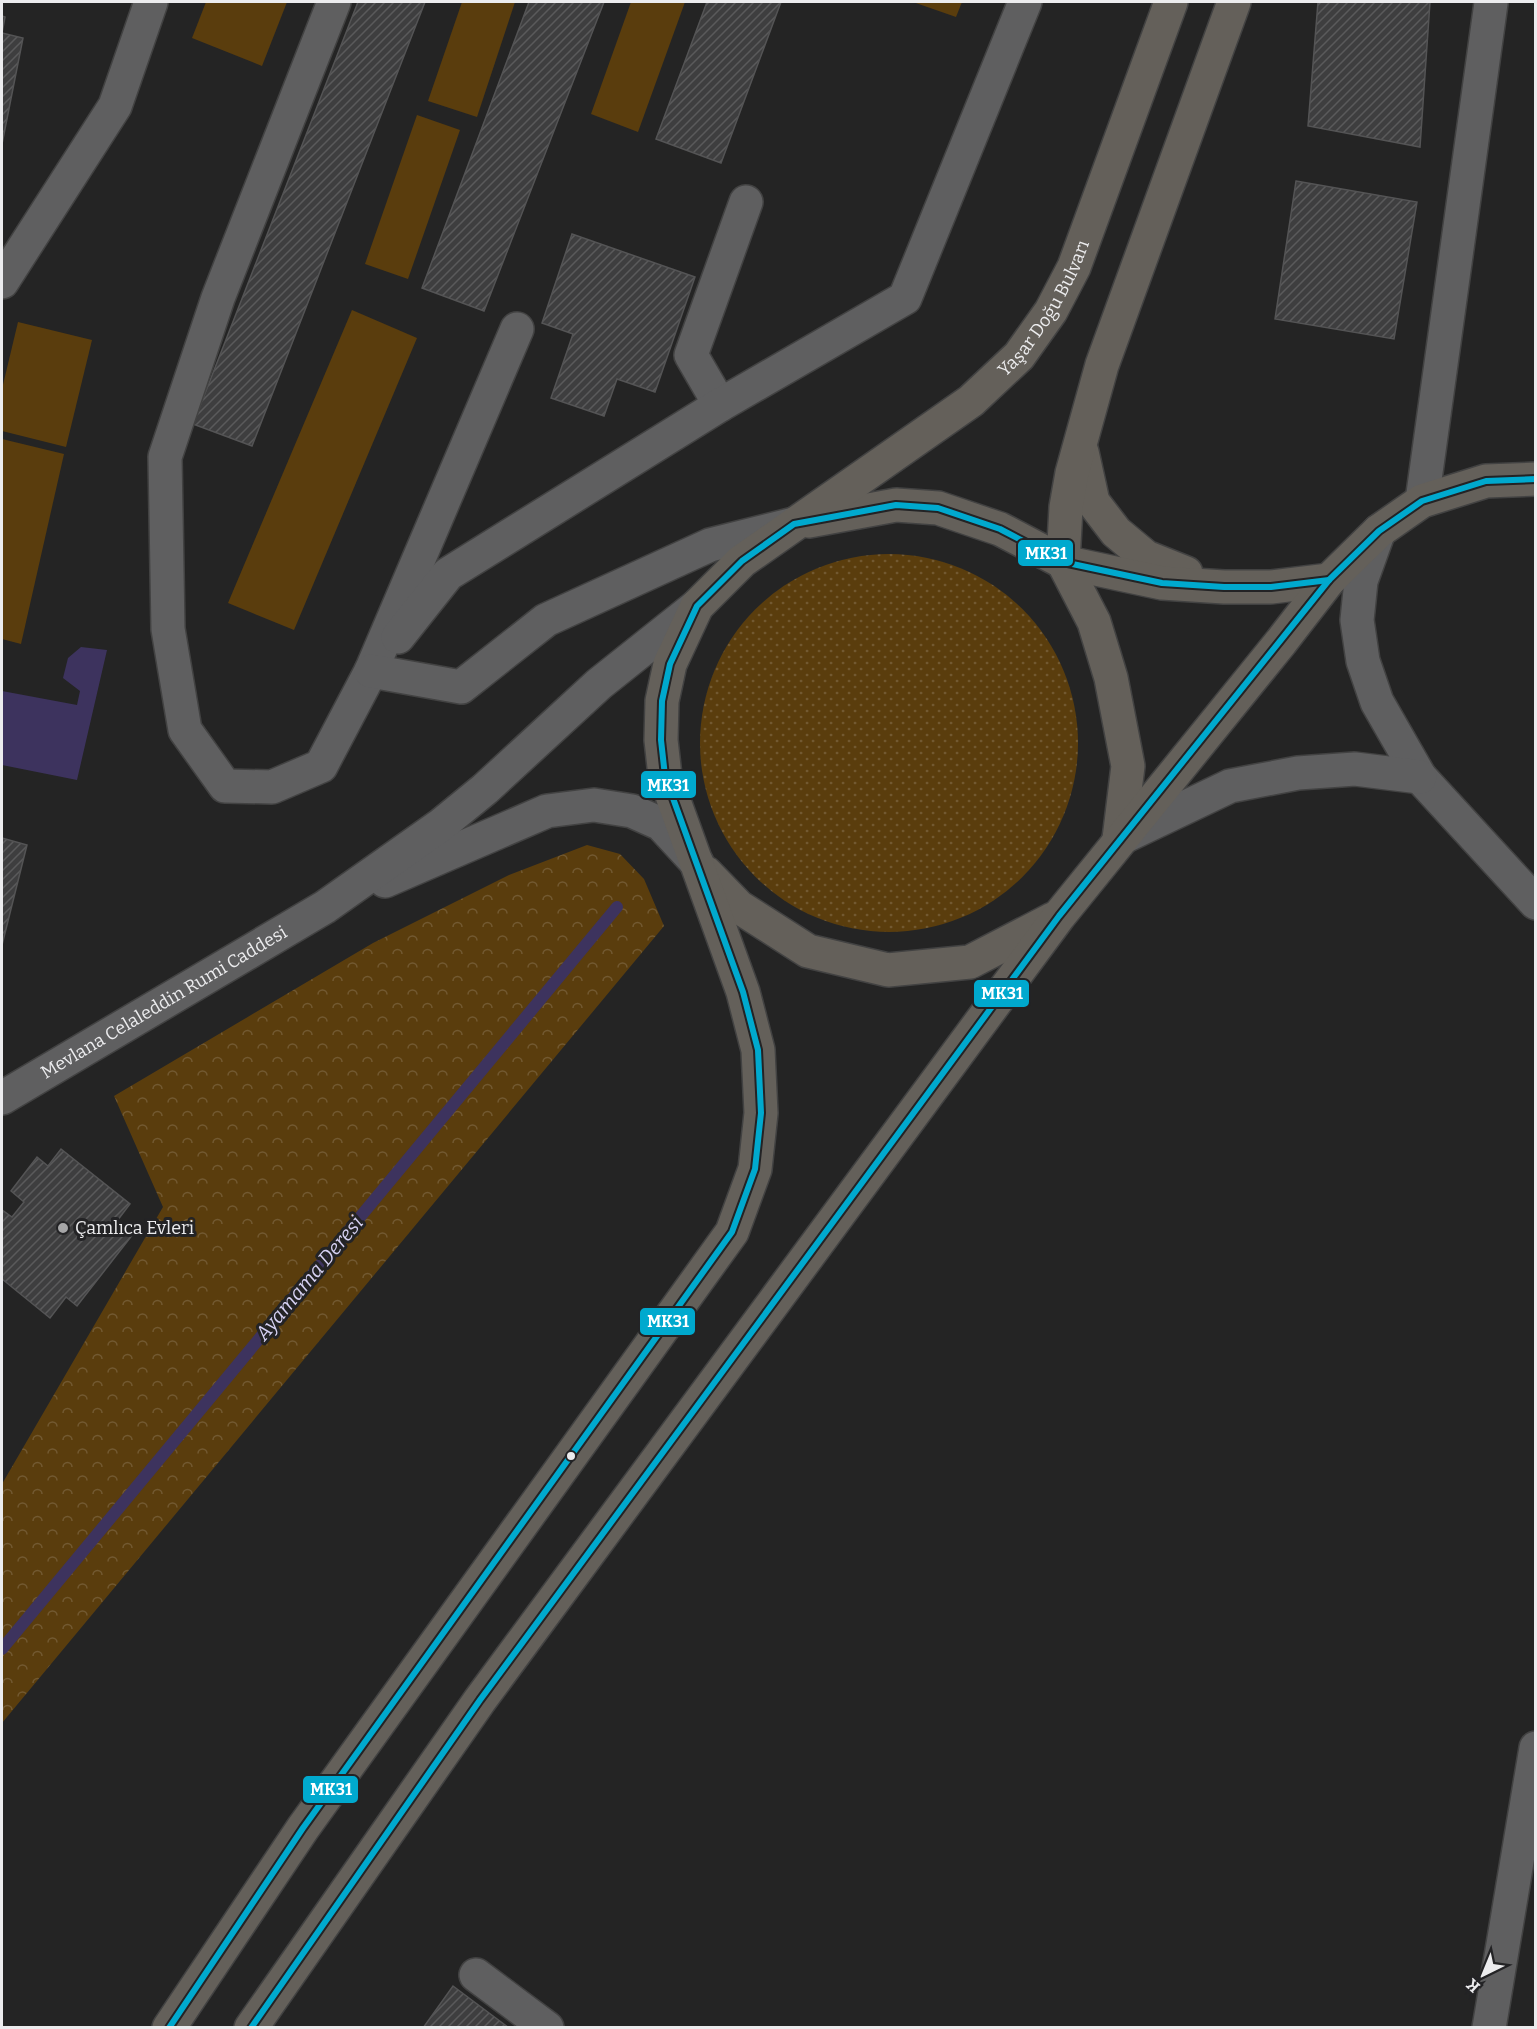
<svg xmlns="http://www.w3.org/2000/svg" width="1537" height="2029" font-family="Bitter,serif">
<style>
.grass{fill:url(#grass-dots)}
.park{fill:url(#park-crowns)}
.pitch{fill:#5a3d0d}
.water{fill:#3d335e}
.lines{fill:none;stroke-linecap:round;stroke-linejoin:round}
.stream{stroke:#3d335e;stroke-width:12}
.building{fill:url(#building-hatch);stroke:#545455;stroke-width:1.5}
.minor-casing{stroke:#424242;stroke-width:36}
.major-casing{stroke:#424242;stroke-width:36}
.minor{stroke:#5f5f60;stroke-width:33}
.major{stroke:#64605a;stroke-width:33}
.bus-1-casing{stroke:#232325;stroke-width:10}
.bus-1{stroke:#00a9ce;stroke-width:6}
.poi-dot{fill:#a6a6a7;stroke:#232325;stroke-width:2}
.bus-dot{fill:#ececee;stroke:#232325;stroke-width:2}
.labels{text-anchor:middle;dominant-baseline:central;stroke-width:6;stroke-linejoin:round;paint-order:stroke}
.street-label{font-size:18px;fill:#ececee;stroke:#232325}
.poi-label{font-size:18px;fill:#ececee;stroke:#232325;text-anchor:start}
.water-label{font-size:20px;font-style:italic;fill:#d6d1f2;stroke:#232325}
.line-badge{stroke:#232325;stroke-width:2}
.badge-label{font-size:16px;text-anchor:middle;font-weight:bold;fill:#fff}
</style>
<defs>
<pattern id="grass-dots" width="8" height="8" patternUnits="userSpaceOnUse" patternTransform="scale(1.5)"><rect width="8" height="8" fill="#5a3d0d"/><path d="M2 2h.1M6 6h.1" fill="none" stroke="#725931" stroke-width="1.8" stroke-linecap="round"/></pattern>
<pattern id="park-crowns" width="20" height="18" patternUnits="userSpaceOnUse" patternTransform="scale(1.5)"><rect width="20" height="18" fill="#5a3d0d"/><path d="M2 6a3 3 0 1 1 6 0M12 15a3 3 0 1 1 6 0" fill="none" stroke="#725931"/></pattern>
<pattern id="building-hatch" width="6" height="6" patternUnits="userSpaceOnUse" patternTransform="scale(1.5)"><rect width="6" height="6" fill="#3e3e3f"/><path d="M-1 1l2-2M0 6l6-6M5 7l2-2" fill="none" stroke="#5a5a5b"/></pattern>
</defs>
<rect width="100%" height="100%" fill="#242424"/>
<!-- grass -->
<circle class="grass" cx="889" cy="743" r="189"/>
<!-- park -->
<path class="park" d="M587,845L620,854L644,879L664,926L2,1723V1484L163,1207L114,1096L373,943L509,875Z"/>
<!-- pitch -->
<g class="pitch">
<path d="M206,2H287L262,66L192,38Z"/>
<path d="M462,2H515L477,117L428,101Z"/>
<path d="M631,2H685L638,132L591,114Z"/>
<path d="M913,2H962L956,17Z"/>
<path d="M417,115L460,130L408,279L365,264Z"/>
<path d="M352,310L417,338L294,630L228,603Z"/>
<path d="M18,322L92,340L66,447L2,431V389Z"/>
<path d="M2,439L64,454L21,644L2,639Z"/>
</g>
<!-- water -->
<path class="water" d="M81,647L107,650L77,780L2,765V691L77,705L80,691L63,678L68,658Z"/>
<g class="lines">
<!-- stream -->
<path class="stream" d="M2,1649L617,907"/>
</g>
<!-- building -->
<g class="building">
<path d="M358,2H425L252,446L193,424Z"/>
<path d="M529,2H604L484,311L422,288Z"/>
<path d="M707,2H781L721,163L656,139Z"/>
<path d="M1318,2H1430L1420,147L1308,126Z"/>
<path d="M2,16L5,17L2,33L23,38L2,144Z"/>
<path d="M1296,181L1417,202L1394,339L1275,319Z"/>
<path d="M572,234L695,277L655,392L617,379L604,416L551,398L573,334L542,323Z"/>
<path d="M2,838L27,845L2,945Z"/>
<path d="M61,1149L130,1204L117,1221L133,1234L77,1306L66,1297L50,1318L2,1279V1210L12,1217L24,1202L11,1191L37,1157L48,1166Z"/>
<path d="M453,1986L509,2028H423Z"/>
</g>
<g class="lines">
<!-- minor casing -->
<g class="minor-casing">
<g id="minor">
<path d="M334,2L218,298L165,457L168,629L185,730L225,786L272,787L321,766L371,671L517,329"/>
<path d="M2,282L115,106L151,2"/>
<path d="M720,405L691,355L746,202"/>
<path d="M1422,501L1491,3"/>
<path d="M1379,531L1361,581L1357,620L1363,661L1377,702L1420,777L1536,903"/>
<path d="M398,637L448,574L720,405L905,298L1025,2"/>
<path d="M371,671L461,687L546,620L710,545L794,524"/>
<path d="M1119,839L1230,786L1298,773L1355,769L1420,777"/>
<path d="M385,881L547,811L594,805L632,811L661,824L697,863"/>
<path id="s1" d="M2,1098L325,907L441,825L485,789L599,684L697,606"/>
<path d="M476,1975L547,2028"/>
<path d="M1489,2028L1536,1748"/>
</g>
</g>
<!-- major casing -->
<g class="major-casing">
<g id="major">
<path d="M1082,452L1093,502L1116,532L1146,557L1186,573"/>
<path d="M809,521L896,505L938,508L1000,529L1063,562L1162,583L1224,587H1271L1329,580"/>
<path d="M1063,562L1066,507L1072,473L1102,365L1234,2"/>
<path d="M1063,562L1094,622L1111,678L1128,766L1119,839"/>
<path d="M706,873L739,907L808,951L888,970L970,962L1053,919"/>
<path id="s2" d="M169,2028L303,1828L732,1232L755,1169L761,1113L758,1050L743,992L665,776L661,740L662,701L670,664L697,606L742,561L971,401L1019,356L1051,311L1074,267L1171,2"/>
<path d="M251,2028L480,1700L1059,916L1281,642L1329,580L1379,531L1422,501L1486,481L1536,479"/>
</g>
</g>
<!-- minor -->
<use href="#minor" class="minor"/>
<!-- major -->
<use href="#major" class="major"/>
<!-- bus-1 casing -->
<g class="bus-1-casing">
<g id="bus-1">
<path d="M169,2028L303,1828L732,1232L755,1169L761,1113L758,1050L743,992L665,776L661,740L662,701L670,664L697,606L742,561L794,524L896,505L938,508L1000,529L1063,562L1162,583L1224,587H1271L1329,580"/>
<path d="M251,2028L480,1700L1059,916L1329,580L1379,531L1422,501L1486,481L1536,479"/>
</g>
</g>
<!-- bus-1 -->
<use href="#bus-1" class="bus-1"/>
</g>
<!-- markers -->
<circle class="poi-dot" cx="63" cy="1228" r="6"/>
<circle class="bus-dot" cx="571" cy="1456" r="5"/>
<g class="labels">
<!-- street labels -->
<g class="street-label">
<text stroke="none"><textPath href="#s2" startOffset="2091">Yaşar Doğu Bulvarı</textPath></text>
<text stroke="none"><textPath href="#s1" startOffset="188">Mevlana Celaleddin Rumi Caddesi</textPath></text>
</g>
<!-- poi labels -->
<g class="poi-label">
<text x="75" y="1228">Çamlıca Evleri</text>
</g>
<!-- water labels -->
<g class="water-label">
<text transform="translate(309 1278) rotate(-50)">Ayamama Deresi</text>
</g>
</g>
<g class="line-badge">
<rect x="1017" y="539" width="57" height="28" rx="6" fill="#00a9ce"/>
<rect x="640" y="770" width="57" height="29" rx="6" fill="#00a9ce"/>
<rect x="973" y="979" width="57" height="29" rx="6" fill="#00a9ce"/>
<rect x="639" y="1307" width="57" height="29" rx="6" fill="#00a9ce"/>
<rect x="302" y="1775" width="57" height="29" rx="6" fill="#00a9ce"/>
</g>
<g class="badge-label">
<text x="1046" y="559">MK31</text>
<text x="668" y="791">MK31</text>
<text x="1002" y="999">MK31</text>
<text x="668" y="1327">MK31</text>
<text x="331" y="1795">MK31</text>
</g>
<!-- border -->
<rect width="1537" height="2029" fill="none" stroke="#ececee" stroke-width="6"/>
<!-- north arrow -->
<g transform="translate(1483 1975) rotate(223)" stroke="#232325" stroke-width="4.5" paint-order="stroke">
<path d="M0-4.5L10 22L0 15L-10 22Z" fill="#ececee"/>
<text y="-9" font-size="16" font-weight="bold" text-anchor="middle" fill="#ececee">K</text>
</g>
</svg>
